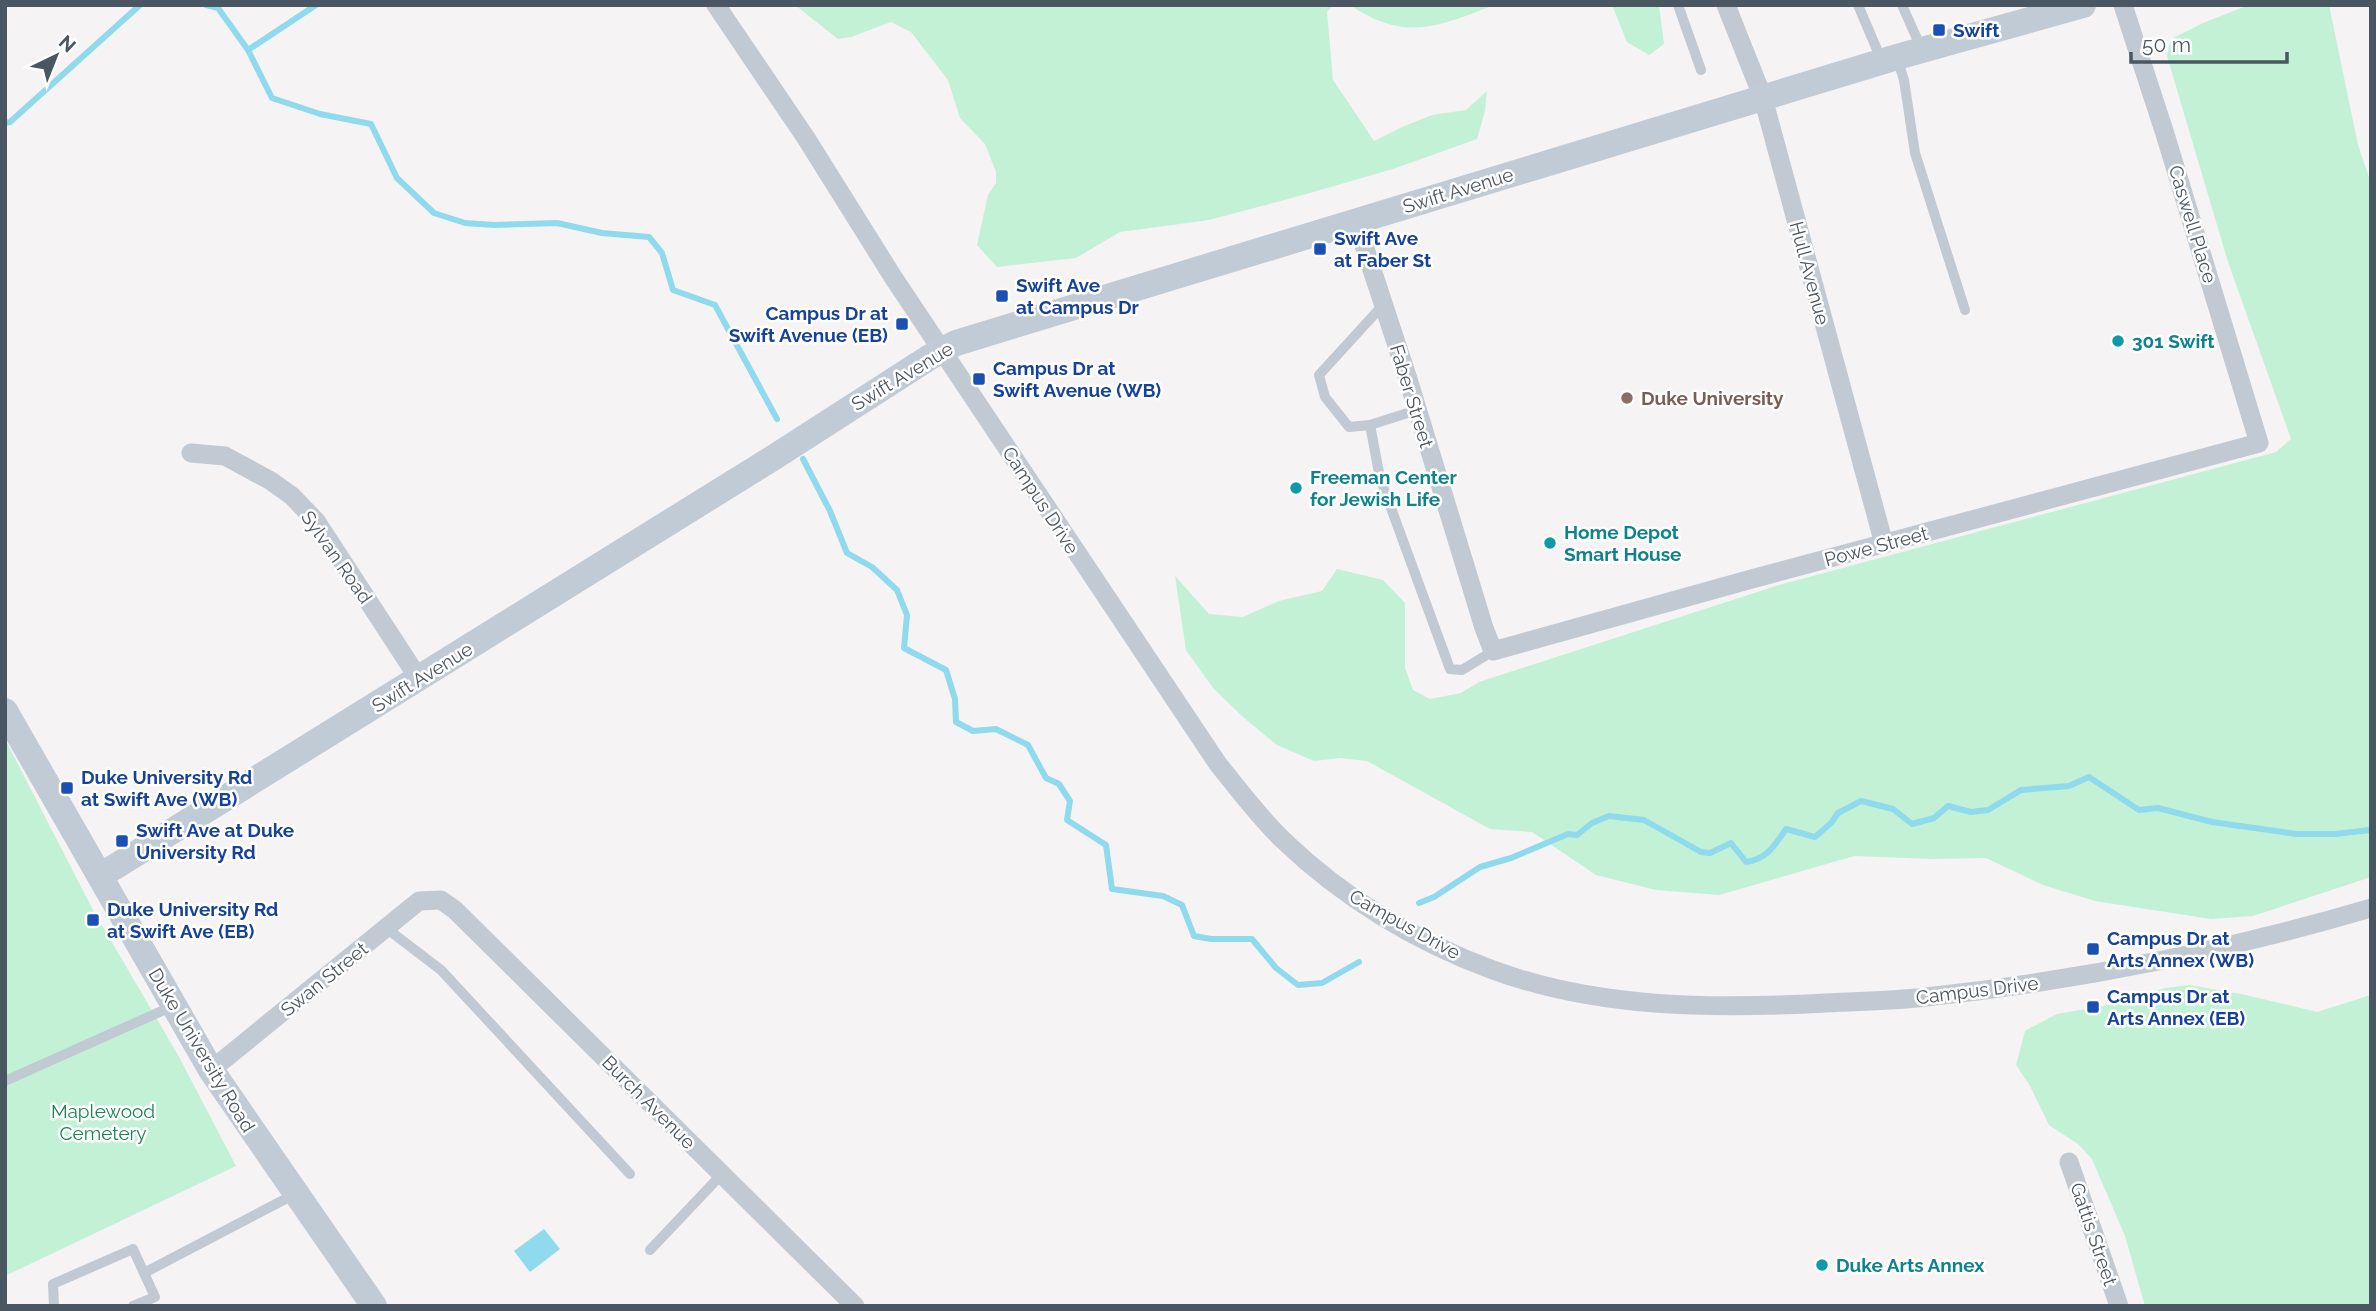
<svg xmlns="http://www.w3.org/2000/svg" width="2376" height="1311" font-family="Raleway,sans-serif">
<style>
.green{fill:#c3f1d5}
.water{fill:#90daee}
.lines{fill:none;stroke-linecap:round;stroke-linejoin:round}
.stream{stroke:#90daee;stroke-width:6}
.lane{stroke:#c1cad2;stroke-width:10}
.street{stroke:#c1cad2;stroke-width:19}
.secondary{stroke:#c1cbd6;stroke-width:26}
.transit-dot{fill:#1a4fb4;stroke:#fff;stroke-width:2.5}
.culture-dot{fill:#0f9aa8;stroke:#fff;stroke-width:2.5}
.education-dot{fill:#8d6e63;stroke:#fff;stroke-width:2.5}
.labels{text-anchor:middle;dominant-baseline:central;stroke-width:5;stroke-linejoin:round;paint-order:stroke}
.transit-label{font-size:19px;font-weight:bold;fill:#164399;stroke:#fff;text-anchor:start}
.street-label{font-size:19px;fill:#4a5661;stroke:#fff}
.culture-label{font-size:19px;font-weight:bold;fill:#0d838f;stroke:#fff;text-anchor:start}
.education-label{font-size:19px;font-weight:bold;fill:#785e54;stroke:#fff;text-anchor:start}
.park-label{font-size:19px;fill:#17864f;stroke:#fff}
</style>
<rect width="100%" height="100%" fill="#f5f3f3"/>
<!-- green -->
<g class="green">
<path d="M795,5H1333L1327,12L1333,80L1374,141L1402,127L1432,115L1466,110L1487,91L1485,111L1477,139L1393,169L1303,195L1209,220L1120,232L1076,258L997,267L977,245L988,195L996,183V172L985,144L960,118L948,80L911,32L891,22L851,37L838,39Z"/>
<path d="M1350,5H1494C1438,27 1404,42 1350,5Z"/>
<path d="M1612,5H1659L1664,44L1649,55L1627,42Z"/>
<path d="M2249,5H2329L2358,145L2371,183V877L2253,916L2211,919L2095,901L2043,885L1986,858L1932,859L1854,856L1719,895L1656,890L1596,875L1532,832L1490,829L1367,761L1340,758L1314,761L1277,745L1243,717L1213,688L1186,650L1175,576L1209,614L1243,617L1279,601L1322,591L1337,569L1383,580L1405,603V668L1413,690L1430,699L1461,693L1479,682L1779,585L2276,452L2291,439L2228,262L2167,56L2171,39L2203,23Z"/>
<path d="M5,739L93,910L178,1055L236,1166L5,1276Z"/>
<path d="M2189,985L2246,995L2317,1012L2371,995V1306H2145L2125,1236L2092,1159L2078,1144L2049,1125L2030,1086L2016,1065L2025,1031L2057,1014L2114,1004L2165,988Z"/>
</g>
<!-- water -->
<path class="water" d="M544,1229L560,1249L530,1272L514,1251Z"/>
<g class="lines">
<!-- stream -->
<g class="stream">
<path d="M206,5L218,8L248,50L316,5"/>
<path d="M248,50L272,98L320,114L371,124L397,178L434,213L465,223L494,225L557,223L602,233L649,237L662,253L673,290L715,305L777,419"/>
<path d="M5,123L10,122L140,5"/>
<path d="M803,459L830,511L847,553L872,567L897,590L907,615L904,648L946,670L955,699L956,722L973,731L996,729L1028,745L1046,778L1059,784L1070,801L1067,820L1106,845L1112,889L1163,896L1182,905L1194,936L1211,939H1252L1276,968L1298,985L1322,983L1359,962"/>
<path d="M1419,903L1434,897L1480,867L1511,858L1568,834L1577,835L1592,823L1609,816L1644,820L1701,852L1710,853L1731,843L1746,862C1767,859 1775,845 1786,829L1815,837L1831,823L1838,813L1861,801L1893,809L1912,824L1934,818L1948,806L1971,812L1988,810L2021,790L2069,786L2089,777L2139,810L2158,808L2212,822L2297,834H2334L2371,830"/>
</g>
<!-- lane -->
<g class="lane">
<path d="M1678,5L1701,70"/>
<path d="M1858,5L1881,59"/>
<path d="M1902,5L1922,50"/>
<path d="M1897,58L1904,80L1915,153L1965,310"/>
<path d="M1383,305L1319,375L1325,397L1349,427L1370,425L1417,410"/>
<path d="M1370,425L1380,478L1450,669L1462,670L1493,651"/>
<path d="M386,928L441,970L630,1174"/>
<path d="M5,1081L173,1006"/>
<path d="M650,1250L722,1174"/>
<path d="M144,1273L295,1194"/>
<path d="M54,1306L53,1284L133,1249L155,1297L133,1306"/>
</g>
<!-- street -->
<g class="street">
<path d="M716,5L806,138L893,277L1218,764C1239,790 1259,817 1283,840C1342,897 1416,942 1493,970C1599,1009 1715,1009 1826,1003C1859,1001 1893,1001 1926,997C2077,981 2225,951 2371,908"/>
<path d="M1726,5L1763,98L1884,544"/>
<path d="M1356,221L1408,379L1484,628L1493,651L1748,580L2259,443L2165,134L2123,5"/>
<path d="M191,453L225,456L271,481L292,496L316,521L419,679"/>
<path d="M211,1070L419,901L441,900L455,910L855,1306"/>
<path d="M2069,1162L2119,1306"/>
</g>
<!-- secondary -->
<g class="secondary">
<path d="M5,711L211,1070L374,1306"/>
<path d="M100,876L776,456L930,357L956,343L1897,57L2083,5"/>
</g>
</g>
<!-- markers -->
<g class="transit-dot">
<rect x="1932" y="23" width="14" height="14" rx="3.5"/>
<rect x="1313" y="242" width="14" height="14" rx="3.5"/>
<rect x="995" y="289" width="14" height="14" rx="3.5"/>
<rect x="895" y="317" width="14" height="14" rx="3.5"/>
<rect x="972" y="372" width="14" height="14" rx="3.5"/>
<rect x="60" y="781" width="14" height="14" rx="3.5"/>
<rect x="115" y="834" width="14" height="14" rx="3.5"/>
<rect x="86" y="913" width="14" height="14" rx="3.5"/>
<rect x="2086" y="942" width="14" height="14" rx="3.5"/>
<rect x="2086" y="1000" width="14" height="14" rx="3.5"/>
</g>
<g class="culture-dot">
<circle cx="2118" cy="341" r="7"/>
<circle cx="1296" cy="488" r="7"/>
<circle cx="1550" cy="543" r="7"/>
<circle cx="1822" cy="1265" r="7"/>
</g>
<circle class="education-dot" cx="1627" cy="398" r="7"/>
<g class="labels">
<!-- transit labels -->
<g class="transit-label">
<text x="1953" y="30">Swift</text>
<text x="1334" y="238">Swift Ave<tspan x="1334" dy="22">at Faber St</tspan></text>
<text x="1016" y="285">Swift Ave<tspan x="1016" dy="22">at Campus Dr</tspan></text>
<text x="888" y="313" text-anchor="end">Campus Dr at<tspan x="888" dy="22">Swift Avenue (EB)</tspan></text>
<text x="993" y="368">Campus Dr at<tspan x="993" dy="22">Swift Avenue (WB)</tspan></text>
<text x="81" y="777">Duke University Rd<tspan x="81" dy="22">at Swift Ave (WB)</tspan></text>
<text x="136" y="830">Swift Ave at Duke<tspan x="136" dy="22">University Rd</tspan></text>
<text x="107" y="909">Duke University Rd<tspan x="107" dy="22">at Swift Ave (EB)</tspan></text>
<text x="2107" y="938">Campus Dr at<tspan x="2107" dy="22">Arts Annex (WB)</tspan></text>
<text x="2107" y="996">Campus Dr at<tspan x="2107" dy="22">Arts Annex (EB)</tspan></text>
</g>
<!-- street labels -->
<g class="street-label">
<text transform="translate(1458 190) rotate(-17)">Swift Avenue</text>
<text transform="translate(2193 224) rotate(73)">Caswell Place</text>
<text transform="translate(1810 273) rotate(75)">Hull Avenue</text>
<text transform="translate(902 376) rotate(-31)">Swift Avenue</text>
<text transform="translate(1412 396) rotate(73)">Faber Street</text>
<text transform="translate(1041 500) rotate(57)">Campus Drive</text>
<text transform="translate(1876 546) rotate(-15)">Powe Street</text>
<text transform="translate(337 557) rotate(55)">Sylvan Road</text>
<text transform="translate(422 677) rotate(-32)">Swift Avenue</text>
<text transform="translate(1405 924) rotate(29)">Campus Drive</text>
<text transform="translate(324 979) rotate(-39)">Swan Street</text>
<text transform="translate(1977 990) rotate(-7)">Campus Drive</text>
<text transform="translate(202 1050) rotate(59)">Duke University Road</text>
<text transform="translate(649 1102) rotate(45)">Burch Avenue</text>
<text transform="translate(2094 1234) rotate(71)">Gattis Street</text>
</g>
<!-- culture labels -->
<g class="culture-label">
<text x="2132" y="341">301 Swift</text>
<text x="1310" y="477">Freeman Center<tspan x="1310" dy="22">for Jewish Life</tspan></text>
<text x="1564" y="532">Home Depot<tspan x="1564" dy="22">Smart House</tspan></text>
<text x="1836" y="1265">Duke Arts Annex</text>
</g>
<!-- education labels -->
<g class="education-label">
<text x="1641" y="398">Duke University</text>
</g>
<!-- park labels -->
<g class="park-label">
<text x="103" y="1111">Maplewood<tspan x="103" dy="22">Cemetery</tspan></text>
</g>
</g>
<!-- border -->
<rect width="2376" height="1311" fill="none" stroke="#4a5661" stroke-width="14"/>
<!-- north arrow -->
<g transform="translate(56 56) rotate(43)" stroke="#ffffff" stroke-width="5" paint-order="stroke">
<path d="M0-5L12 26L0 18L-12 26Z" fill="#4a5661"/>
<text y="-10" font-size="19" font-weight="bold" text-anchor="middle" fill="#4a5661">N</text>
</g>
<!-- scale -->
<path d="M2131 52v10h156v-10" fill="none" stroke="#4a5661" stroke-width="3.5"/>
<text x="2142" y="52" font-size="21" fill="#4a5661" stroke="#ffffff" stroke-width="5" paint-order="stroke">50 m</text>
</svg>
